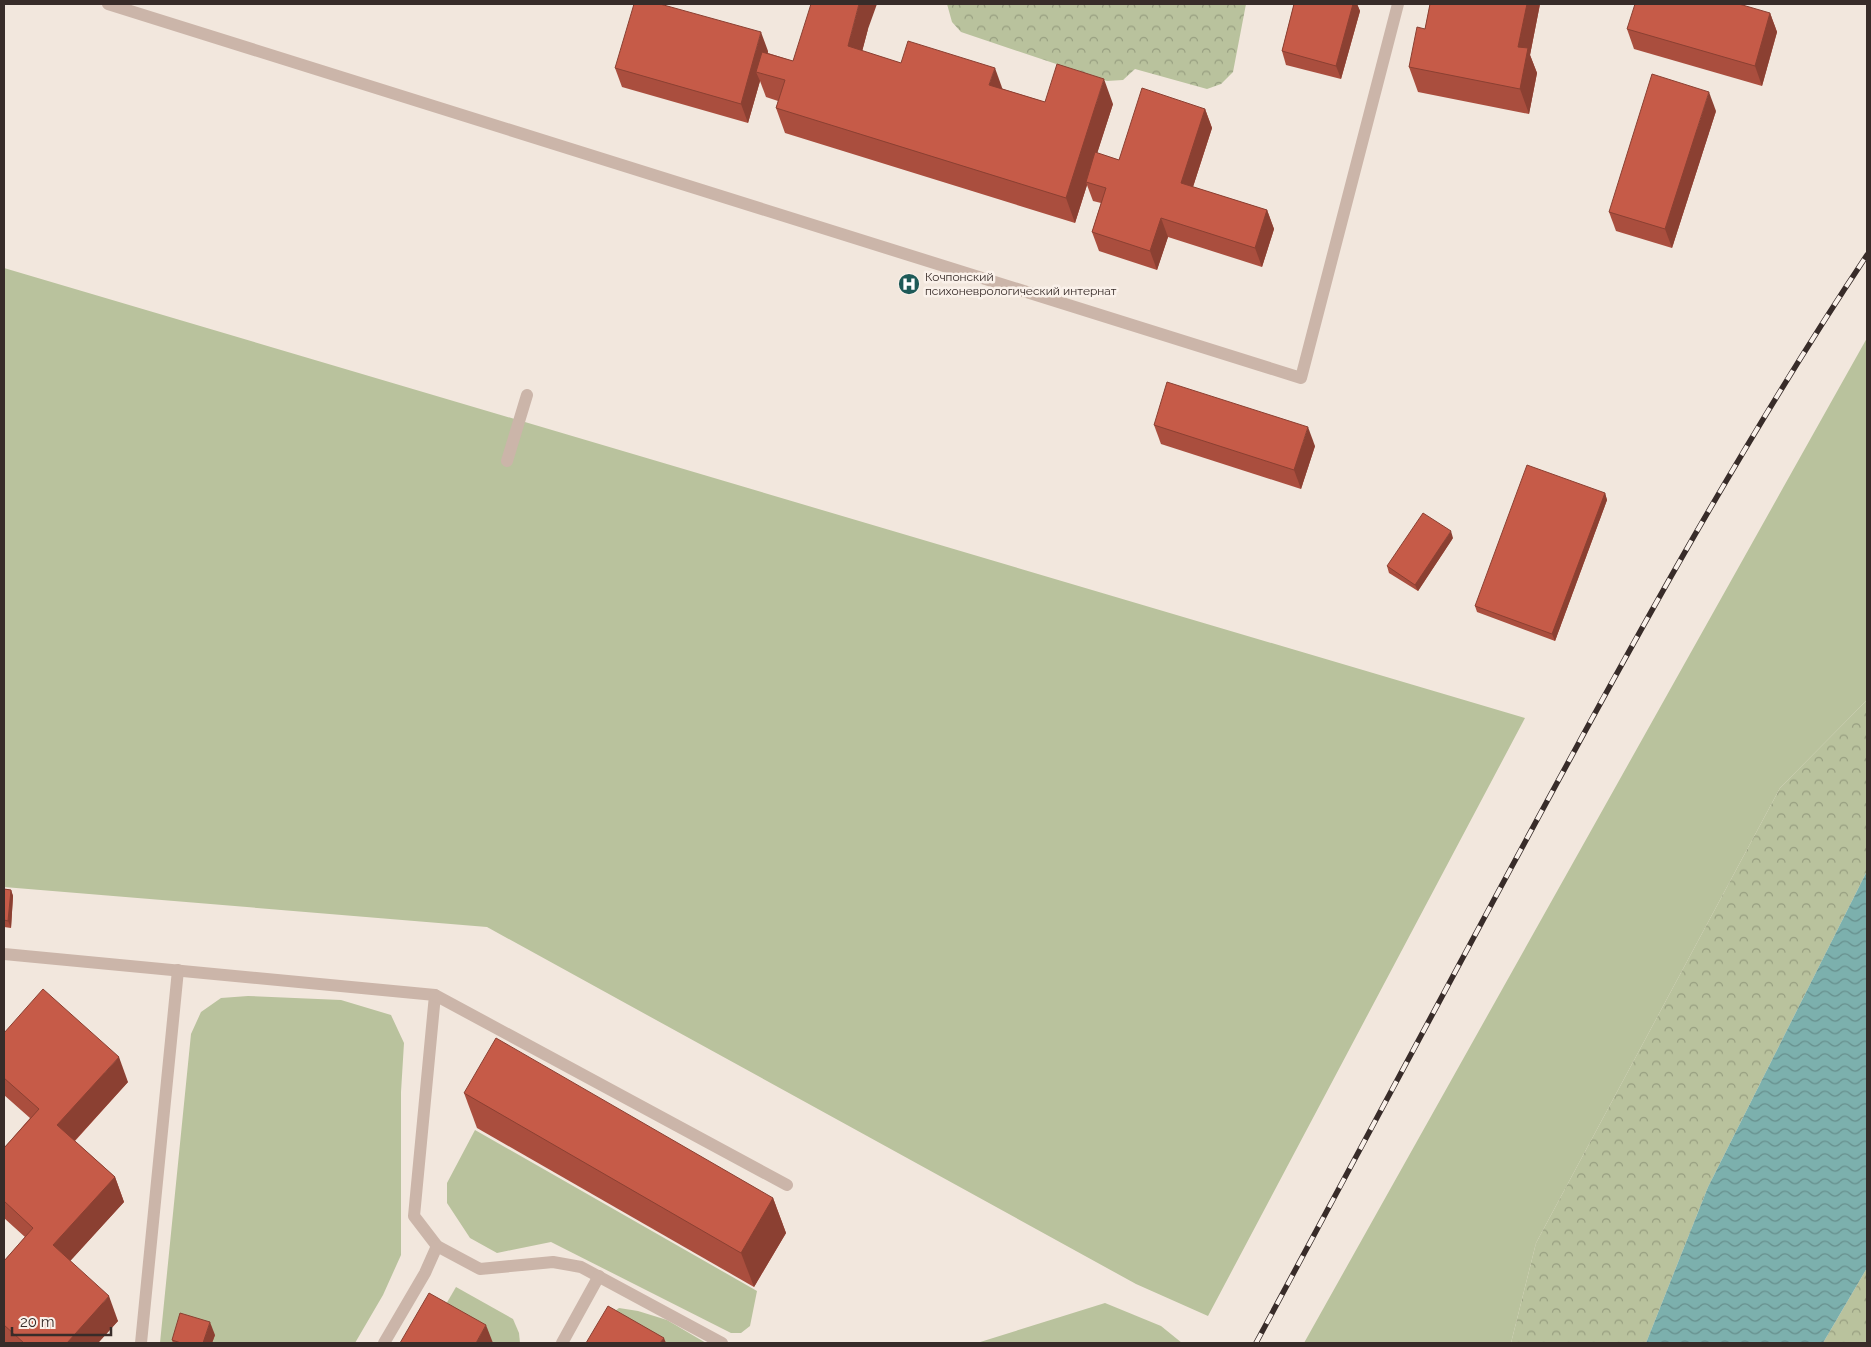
<svg xmlns="http://www.w3.org/2000/svg" width="1871" height="1347" font-family="Raleway,sans-serif">
<style>
.green{fill:#b9c29d}
.forest{fill:url(#forest-crowns)}
.water{fill:url(#water-waves)}
.lines{fill:none;stroke-linecap:round;stroke-linejoin:round}
.service{stroke:#cbb5a9;stroke-width:12}
.rail-casing{stroke:#382c29;stroke-width:5.5}
.rail{stroke:#faf1ea;stroke-width:4;stroke-dasharray:11;stroke-linecap:butt}
.wall{fill:#aa4e3e}
.shaded-wall{fill:#8b4032}
.building{fill:#c65b48;stroke:#8b4032}
.labels{text-anchor:middle;dominant-baseline:central;stroke-width:5;stroke-linejoin:round;paint-order:stroke}
.poi-label{font-size:12px;fill:#382c29;stroke:#faf1ea;text-anchor:start}
</style>
<defs>
<pattern id="forest-crowns" width="20" height="18" patternUnits="userSpaceOnUse" patternTransform="scale(1.25)"><rect width="20" height="18" fill="#b9c29d"/><path d="M2 6a3 3 0 1 1 6 0M12 15a3 3 0 1 1 6 0" fill="none" stroke="#979e80"/></pattern>
<pattern id="water-waves" width="16" height="10" patternUnits="userSpaceOnUse" patternTransform="scale(1.25)"><rect width="16" height="10" fill="#7cb0ad"/><path d="M0 5q4-4 8 0t8 0" fill="none" stroke="#678f8d"/></pattern>
</defs>
<rect width="100%" height="100%" fill="#f2e7dd"/>
<!-- green -->
<g class="green">
<path d="M4,268L1525,718L1208,1316L1136,1284L487,927L4,887Z"/>
<path d="M1867,338V700L1780,788L1536,1243L1511,1343H1304Z"/>
<path d="M248,996L341,1000L391,1015L404,1043L401,1092V1255L383,1295L355,1343H160L191,1034L201,1012L221,998Z"/>
<path d="M475,1130L757,1291L750,1326L741,1333H731L551,1242L497,1253L470,1238L447,1203V1183Z"/>
<path d="M456,1287L513,1319L519,1333L520,1343H484L438,1318Z"/>
<path d="M1105,1303L1161,1326L1182,1343H977Z"/>
<path d="M619,1308L638,1311L667,1320L706,1343H586L601,1322Z"/>
</g>
<!-- forest -->
<g class="forest">
<path d="M947,4H1246L1233,72L1221,84L1207,89L1135,69L1123,80L1107,81L961,32L952,22Z"/>
<path d="M1867,700V871L1708,1187L1646,1343H1511L1536,1243L1780,788Z"/>
<path d="M1867,1268V1343H1823Z"/>
</g>
<!-- water -->
<path class="water" d="M1867,871V1268L1823,1343H1646L1708,1187Z"/>
<g class="lines">
<!-- service -->
<g class="service">
<path d="M108,4L1301,378L1398,4"/>
<path d="M507,461L527,395"/>
<path d="M4,954L435,995L414,1216L437,1246L480,1269L553,1262L581,1267L722,1343"/>
<path d="M435,995L787,1185"/>
<path d="M141,1343L178,970"/>
<path d="M384,1343L425,1273L437,1246"/>
<path d="M562,1343L599,1276"/>
</g>
<!-- rail casing -->
<g class="rail-casing">
<path id="rail" d="M1256,1343C1341,1185 1426,1026 1511,868C1623,660 1736,452 1867,255"/>
</g>
<!-- rail -->
<use href="#rail" class="rail"/>
</g>
<!-- wall -->
<g class="wall">
<path d="M1294,4H1357L1360,11L1341,79L1286,65L1282,51Z"/>
<path d="M1430,4H1540L1530,55L1537,73L1529,114L1418,92L1409,67L1425,29Z"/>
<path d="M1770,13L1777,32L1762,86L1634,49L1627,29Z"/>
<path d="M868,29L862,51L901,63L1003,89L1045,102L1113,104L1097,153L1119,160L1205,109L1212,128L1193,187L1267,210L1274,229L1262,267L1168,237L1157,270L1099,251L1092,232L1101,203L1093,201L1087,185L1075,223L785,133L776,108L778,101L766,97L760,81L748,123L622,87L615,68L768,51V53L793,61Z"/>
<path d="M1716,111L1672,248L1616,231L1609,212Z"/>
<path d="M1154,425L1315,446L1301,489L1161,444Z"/>
<path d="M1605,493L1607,500L1555,641L1477,612L1475,606Z"/>
<path d="M1453,538L1418,591L1389,573L1387,566Z"/>
<path d="M4,889L11,890L13,896L11,928L4,927Z"/>
<path d="M4,1033L128,1082L75,1141L115,1177L124,1202L70,1261L118,1321L98,1343H5L4,1342V1261L25,1237L4,1218V1148L30,1118L4,1095Z"/>
<path d="M464,1093L773,1198L786,1233L754,1287L477,1128Z"/>
<path d="M215,1335L212,1343H173L172,1340Z"/>
</g>
<!-- shaded-wall -->
<g class="shaded-wall">
<path d="M859,4H877L868,29L857,71L848,46Z"/>
<path d="M1353,4H1357L1360,11L1341,79L1336,66Z"/>
<path d="M1527,4H1540L1530,55L1537,73L1529,114L1520,89L1518,47Z"/>
<path d="M1770,13L1777,32L1762,86L1755,66Z"/>
<path d="M761,32L768,51L762,73L756,72L760,81L748,123L741,104Z"/>
<path d="M995,68L1004,93L989,85Z"/>
<path d="M1104,79L1113,104L1088,182H1086L1087,185L1075,223L1066,198Z"/>
<path d="M1709,92L1716,111L1672,248L1665,229Z"/>
<path d="M1205,109L1212,128L1188,202L1181,183Z"/>
<path d="M1267,210L1274,229L1262,267L1255,248Z"/>
<path d="M1161,218L1168,237L1157,270L1150,251Z"/>
<path d="M1308,427L1315,446L1301,489L1294,470Z"/>
<path d="M1605,493L1607,500L1555,641L1552,634Z"/>
<path d="M1451,531L1453,538L1418,591L1415,585Z"/>
<path d="M11,890L13,896L11,928L8,921Z"/>
<path d="M119,1057L128,1082L66,1150L57,1125Z"/>
<path d="M115,1177L124,1202L62,1270L53,1245Z"/>
<path d="M773,1198L786,1233L754,1287L741,1253Z"/>
<path d="M109,1296L118,1321L98,1343H67Z"/>
<path d="M210,1322L215,1335L212,1343H203Z"/>
<path d="M486,1325L493,1343H476Z"/>
<path d="M664,1338L666,1343H660Z"/>
</g>
<!-- building -->
<g class="building">
<path d="M634,4H660L761,32L741,104L615,68Z"/>
<path d="M811,4H859L848,46L901,63L908,41L995,68L989,85L1045,102L1057,64L1104,79L1066,198L776,108L785,80L756,72L762,52L793,61Z"/>
<path d="M1294,4H1353L1336,66L1282,51Z"/>
<path d="M1430,4H1527L1518,47L1528,48L1520,89L1409,67L1417,27L1425,29Z"/>
<path d="M1635,4H1739L1770,13L1755,66L1627,29Z"/>
<path d="M1652,74L1709,92L1665,229L1609,212Z"/>
<path d="M1142,88L1205,109L1181,183L1267,210L1255,248L1161,218L1150,251L1092,232L1106,188L1086,182L1095,152L1119,160Z"/>
<path d="M1167,382L1308,427L1294,470L1154,425Z"/>
<path d="M1527,465L1605,493L1552,634L1475,606Z"/>
<path d="M1423,513L1451,531L1415,585L1387,566Z"/>
<path d="M4,889L11,890L8,921L4,920Z"/>
<path d="M43,989L119,1057L57,1125L115,1177L53,1245L109,1296L67,1343H24L4,1325V1261L33,1228L4,1201V1148L39,1109L4,1078V1033Z"/>
<path d="M496,1038L773,1198L741,1253L464,1093Z"/>
<path d="M429,1293L486,1325L476,1343H400Z"/>
<path d="M608,1306L664,1338L660,1343H586Z"/>
<path d="M180,1313L210,1322L203,1343H181L172,1340Z"/>
</g>
<!-- icons -->
<defs>
<g id="hospital-disc" transform="scale(1.125)"><circle r="9.5" fill="#1e5a58" stroke="#faf1ea"/><path d="M-5-5h3v3.5h4V-5h3V5h-3V1.5h-4V5h-3Z" fill="#fff"/></g>
</defs>
<g fill-rule="evenodd">
<use href="#hospital-disc" x="909" y="284"/>
</g>
<g class="labels">
<!-- poi labels -->
<g class="poi-label">
<text x="925" y="277">Кочпонский<tspan x="925" dy="14">психоневрологический интернат</tspan></text>
</g>
</g>
<!-- border -->
<rect width="1871" height="1347" fill="none" stroke="#382c29" stroke-width="10"/>
<!-- scale -->
<path d="M12 1327v8h99v-8" fill="none" stroke="#382c29" stroke-width="2.5"/>
<text x="20" y="1327" font-size="15" fill="#382c29" stroke="#faf1ea" stroke-width="4" paint-order="stroke">20 m</text>
</svg>
